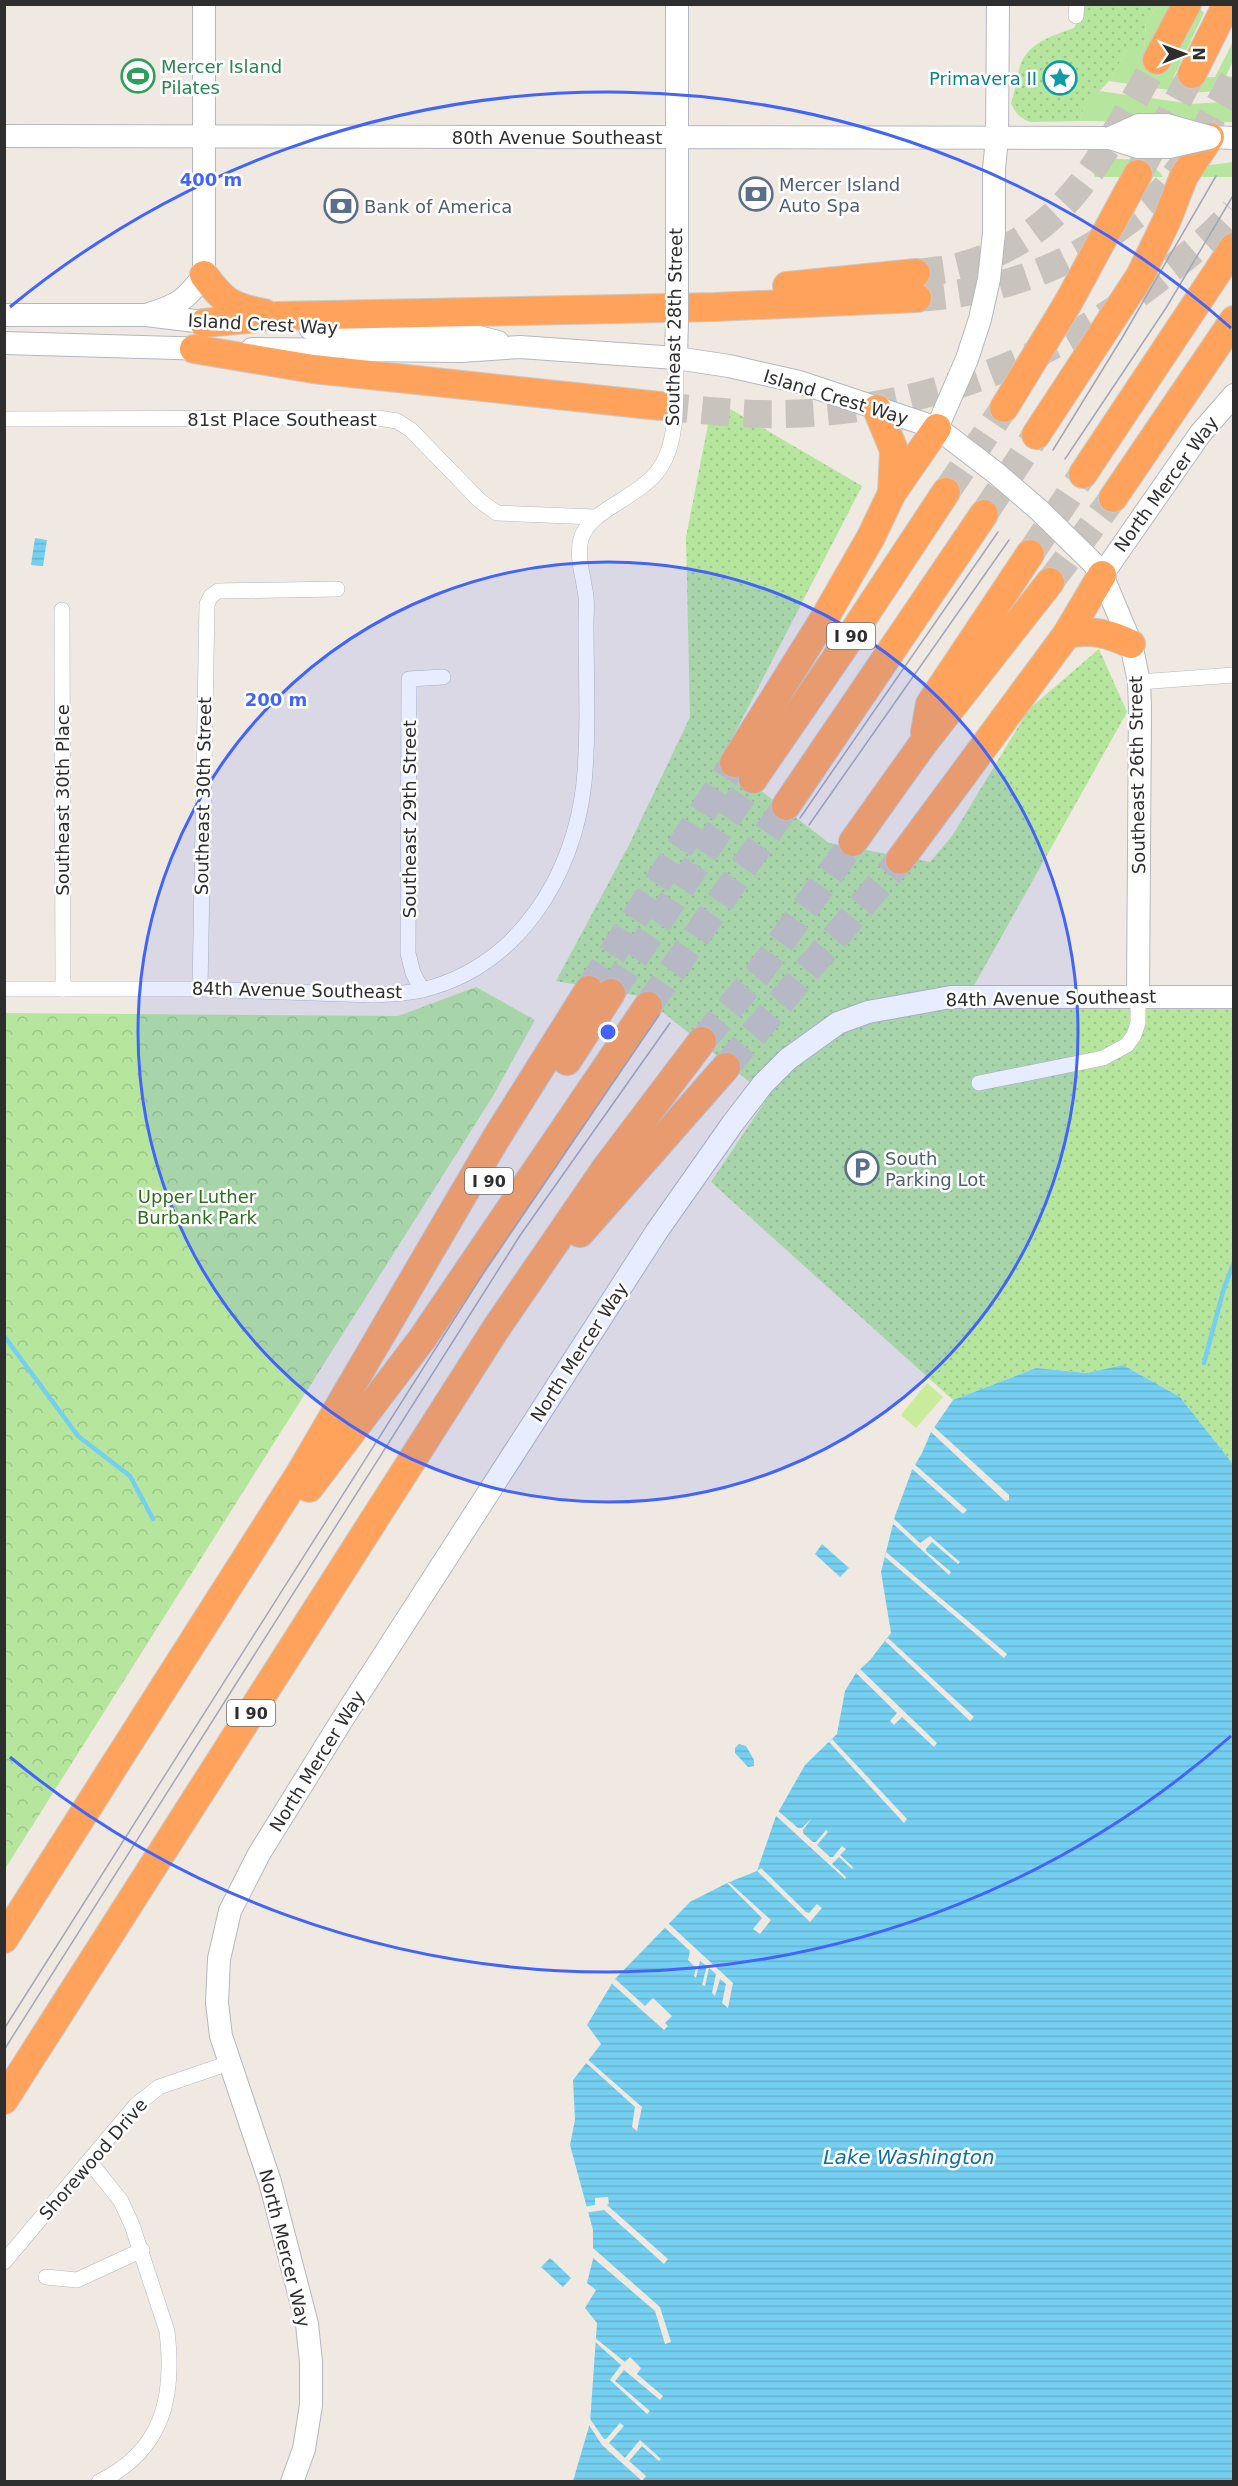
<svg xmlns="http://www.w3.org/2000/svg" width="1238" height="2486" font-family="'DejaVu Sans',sans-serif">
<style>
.grass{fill:#b6e59e}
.forest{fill:url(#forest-crowns)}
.park{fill:url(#park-dots)}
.pitch{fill:#c9ec9a}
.water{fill:url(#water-rules)}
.pier{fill:#efe9e1}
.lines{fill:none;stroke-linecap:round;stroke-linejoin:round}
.stream{stroke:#75cff0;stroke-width:4.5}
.highway-tunnel{stroke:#c8c4bd;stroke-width:28;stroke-dasharray:28 14;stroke-linecap:butt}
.street-casing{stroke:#b4b7c1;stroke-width:16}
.secondary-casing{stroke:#b4b7c1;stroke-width:24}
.highway-casing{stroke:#c9c9c9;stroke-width:30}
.street{stroke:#fff;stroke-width:15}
.secondary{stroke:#fff;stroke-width:22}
.highway{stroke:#ffa35c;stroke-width:28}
.tram{stroke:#a3a6b8;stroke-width:1.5}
.secondary-bridge-casing{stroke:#b4b7c1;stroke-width:24;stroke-linecap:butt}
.secondary-bridge{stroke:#fff;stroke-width:22}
.ring{fill:none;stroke:#4264fb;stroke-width:3}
.labels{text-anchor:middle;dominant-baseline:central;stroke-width:5;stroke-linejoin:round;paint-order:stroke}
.shield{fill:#fff;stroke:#6d6d6d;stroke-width:1.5}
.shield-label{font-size:16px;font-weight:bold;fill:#2e2e2e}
.leisure-label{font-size:18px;fill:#27864d;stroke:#fff;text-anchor:start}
.culture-label{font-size:18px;fill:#0d838f;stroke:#fff;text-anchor:end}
.street-label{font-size:18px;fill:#2e2e2e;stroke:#fff}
.service-label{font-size:18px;fill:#4e5e75;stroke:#fff;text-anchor:start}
.park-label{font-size:18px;fill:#2c6e1b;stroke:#fff}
.water-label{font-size:20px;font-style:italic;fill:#0d6fa3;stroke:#fff}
.centre{fill:#4264fb;stroke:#fff;stroke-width:3}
.ring-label{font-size:18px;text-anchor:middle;font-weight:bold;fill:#4264fb;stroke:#fff;stroke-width:5;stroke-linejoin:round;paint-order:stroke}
</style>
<defs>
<pattern id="forest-crowns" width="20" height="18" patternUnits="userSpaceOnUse" patternTransform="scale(1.5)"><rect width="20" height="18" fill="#b6e59e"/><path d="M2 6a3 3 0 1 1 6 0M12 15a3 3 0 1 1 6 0" fill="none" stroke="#9dc588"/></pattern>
<pattern id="park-dots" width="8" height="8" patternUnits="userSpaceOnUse" patternTransform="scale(1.5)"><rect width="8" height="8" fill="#b6e59e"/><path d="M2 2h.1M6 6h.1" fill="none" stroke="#9dc588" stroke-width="1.8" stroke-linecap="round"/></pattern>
<pattern id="water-rules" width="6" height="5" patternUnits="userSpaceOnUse" patternTransform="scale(1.5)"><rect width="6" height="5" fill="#75cff0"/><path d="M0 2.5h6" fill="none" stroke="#66b2ce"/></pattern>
</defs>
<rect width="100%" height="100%" fill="#efe9e1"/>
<!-- grass -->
<g class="grass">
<path d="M1158,5L1198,7L1204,13L1173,78L1215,77L1233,42V61L1226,76L1233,77V90L1189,93L1109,81L1127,50L1144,48L1146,22Z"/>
<path d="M1099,91L1193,104L1233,101V122L1080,121L1083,109Z"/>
<path d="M1088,160C1111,160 1149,153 1163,177H1095Z"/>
<path d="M1233,162V177H1190L1203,166Z"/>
</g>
<!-- forest -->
<path class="forest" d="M476,987L535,1020L493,1096L5,1869V1013L398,1016Z"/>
<!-- park -->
<g class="park">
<path d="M1086,5H1158L1146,22L1144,49L1127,50L1109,81L1083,109L1080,121L1030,122C1020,118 1015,113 1011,103C1015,91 1016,81 1019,70C1025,43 1052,36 1074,28Z"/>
<path d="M713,399L862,486L721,760L829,843L930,862L952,836L1029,709L1099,649L1127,712L962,1007L1233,1009V1464L1180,1397L1123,1365L1088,1373L1036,1368L953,1400L711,1182L768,1097L644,997L556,981L630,843L690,717L686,537Z"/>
</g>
<!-- pitch -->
<path class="pitch" d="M927,1383L943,1397L916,1428L901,1415Z"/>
<!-- water -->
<g class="water">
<path d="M35,538L47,540L43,566L31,565Z"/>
<path d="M1123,1365L1180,1397L1233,1464V2481H573L590,2423L597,2323L585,2308L596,2290L587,2283L593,2259V2230L570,2145L575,2120L573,2080L601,2044L587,2025L614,1980L690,1902L727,1883L757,1871L776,1816L805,1765L837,1734L845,1691L856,1673L870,1660L891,1633L881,1572L895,1516L912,1470L922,1453L931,1432L953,1400L1036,1368L1087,1373Z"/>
<path d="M822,1544L849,1568L840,1577L815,1554Z"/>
<path d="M739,1744L746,1746L754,1760V1766L748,1767L735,1753V1748Z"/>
<path d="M550,2258L571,2278L563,2287L541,2267Z"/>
</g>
<!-- pier -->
<g class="pier">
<path d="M934,1427L1009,1495V1500L1005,1501L931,1432Z"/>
<path d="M913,1463L967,1510L963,1514L910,1467Z"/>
<path d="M892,1517L920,1543L930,1536L960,1562L958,1564L932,1542L926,1549V1551L951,1572L949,1575L891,1522Z"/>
<path d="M886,1552L1007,1654L1004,1658L885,1557Z"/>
<path d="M888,1638L974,1717L970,1721L885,1641Z"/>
<path d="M860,1669L937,1743L934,1747L902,1717L894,1725L890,1721L897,1713L856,1673Z"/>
<path d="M832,1739L907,1819L904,1823L829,1742Z"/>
<path d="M777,1810L798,1828H802L812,1818L803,1830V1833L813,1842H816L826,1830L828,1832L817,1845L830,1857H833L842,1846L846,1849L840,1855L853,1867L852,1869L839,1857L832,1864L846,1877L845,1879L774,1814Z"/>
<path d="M761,1868L806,1912L809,1913L817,1904L822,1908L810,1922L757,1871Z"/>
<path d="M727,1883H730L771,1920L760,1934L753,1929L762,1918Z"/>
<path d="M667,1922L733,1983L728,2008L722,2003L726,1984L720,1979L715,1996L712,1993L716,1974L709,1968L705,1986L702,1985L707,1966L700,1961L696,1978L694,1976L696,1968L688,1960L690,1951L663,1926Z"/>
<path d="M613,1977L645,2006L653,1998L672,2016L665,2023L668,2026L664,2030L610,1982Z"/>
<path d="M586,2058L642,2107L637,2131L632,2127L635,2107L584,2061Z"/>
<path d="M608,2197L609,2204L607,2205L668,2259L664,2264L604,2210L584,2213L583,2207L595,2205V2198Z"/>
<path d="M593,2248L660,2307L671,2342L665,2344L655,2311L592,2257Z"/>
<path d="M594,2337L625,2362L630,2357L641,2368L637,2374L663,2396L660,2400L624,2370L615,2381L650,2411L647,2414L610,2380L621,2365L594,2341Z"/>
<path d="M588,2416L604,2439H606L620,2423L624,2426L609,2443L625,2458L640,2440L661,2459L659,2461L642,2446L629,2461L646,2476L642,2481L602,2445L587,2422Z"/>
</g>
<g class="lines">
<!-- stream -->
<g class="stream">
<path d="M4,1336L78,1436L130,1476L153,1519"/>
<path d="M1204,1363L1224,1288L1234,1262"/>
</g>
<!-- highway-tunnel -->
<g class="highway-tunnel">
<path d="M1138,174L1192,74"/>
<path d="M916,273C931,271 947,270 961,266C1071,235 1104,150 1157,60"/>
<path d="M917,298C993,293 1064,271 1125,223C1139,213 1154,201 1166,187C1193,154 1213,115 1234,78"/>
<path d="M660,406C701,410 742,415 782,414C920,412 1056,360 1163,275C1188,256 1213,235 1234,211"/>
<path d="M946,492L1004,408"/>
<path d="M984,514L1036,435"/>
<path d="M1030,554L1083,474"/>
<path d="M1050,582L1113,498"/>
<path d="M589,990L734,763"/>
<path d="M611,993L753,779"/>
<path d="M648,1006L786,806"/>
<path d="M702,1041L758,974L853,842"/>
<path d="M726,1067L900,860"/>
</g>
<!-- street casing -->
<g class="street-casing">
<g id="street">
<path d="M1076,16L1077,4"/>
<path d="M4,419L378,418L397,421L411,430L480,501L497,513L594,517"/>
<path d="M62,610L63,989"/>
<path d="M1139,682L1234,675"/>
<path d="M4,989H200L373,995C389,994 406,994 422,990C518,967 574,876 584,783C589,731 586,677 586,624C586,616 587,606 586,597C584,578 576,558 581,539C589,509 639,499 660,468C680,438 675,392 676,358"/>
<path d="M200,989L207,604L211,596L218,591L337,589"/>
<path d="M422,990L413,973L408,953L409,679L443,677"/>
<path d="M979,1083L1103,1058L1127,1045L1134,1035L1138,1023V996"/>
<path d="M89,2161L121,2201L132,2225L167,2331C175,2398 163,2450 99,2482"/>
<path d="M4,2262L136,2105L159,2087L229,2063"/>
<path d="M46,2277L77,2280L142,2250"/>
</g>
</g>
<!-- secondary casing -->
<g class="secondary-casing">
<g id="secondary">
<path d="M4,136L1110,138"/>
<path d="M1210,137L1234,138"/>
<path d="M677,235V4"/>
<path d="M149,314C178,305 186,300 204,275V4"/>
<path d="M4,315H146L220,324"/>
<path d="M310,328L463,333L498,342"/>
<path d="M4,343L210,349"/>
<path d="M252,349L461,351L520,347L676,358L729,366L799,382L937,428L996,473L1039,510L1093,563L1102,575L1131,644L1139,682L1140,707L1138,996"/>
<path d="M676,358L677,320"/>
<path d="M937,428L967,359L980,319L989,279L994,233V169L997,138L998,4"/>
<path d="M1102,575L1200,434L1234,395"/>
<path d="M292,2482L304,2449L311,2405V2362L307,2324L270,2182L221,2036L217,2003L219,1959L230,1911L259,1854L342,1720L657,1231L733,1123L763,1084L788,1059L838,1023L868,1012L951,997H1234"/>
</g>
</g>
<!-- highway casing -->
<g class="highway-casing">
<g id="highway">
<path d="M1157,60L1187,4"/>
<path d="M1192,74L1227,4"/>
<path d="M204,275C223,301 231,307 264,313"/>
<path d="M787,286L916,273"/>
<path d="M204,323L278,316L715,307L917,298"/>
<path d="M194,349L313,369L660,406"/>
<path d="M1004,408L1068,303L1138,174"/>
<path d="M877,409L894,450L892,493"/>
<path d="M1036,435L1140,276L1167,220L1184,176L1210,137"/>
<path d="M1083,474L1234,247"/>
<path d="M1113,498L1234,320"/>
<path d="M1067,634C1092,629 1109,634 1131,644"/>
<path d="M925,732L930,704L1030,554"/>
<path d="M734,763L824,619L871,537L892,493L937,428"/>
<path d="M753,779L841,651L946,492"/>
<path d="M786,806L984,514"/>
<path d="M853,842L922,745L1050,582"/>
<path d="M900,860L1067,634L1102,575"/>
<path d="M567,1061L611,993"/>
<path d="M580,1233L726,1067"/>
<path d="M309,1488L422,1339L648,1006"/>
<path d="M4,1939L299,1475L495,1140L589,990"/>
<path d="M4,2100L497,1327L606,1168L702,1041"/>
</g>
</g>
<!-- street -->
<use href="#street" class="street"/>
<!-- secondary -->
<use href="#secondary" class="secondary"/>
<!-- highway -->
<use href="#highway" class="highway"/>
<!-- tram -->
<g class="tram">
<path d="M1053,450L1122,338L1216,176"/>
<path d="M1065,459L1166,308L1234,194"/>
<path d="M800,818L998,532"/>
<path d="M809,825L1009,540"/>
<path d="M4,2029L486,1269L659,1015"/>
<path d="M4,2050L521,1234L670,1023"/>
</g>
<!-- secondary-bridge casing -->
<g class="secondary-bridge-casing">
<g id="secondary-bridge">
<path d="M1110,138L1139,125H1167L1210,137"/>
<path d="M1110,138L1138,147H1169L1209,138"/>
<path d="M677,320V235"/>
</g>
</g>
<!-- secondary-bridge -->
<use href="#secondary-bridge" class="secondary-bridge"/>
</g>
<!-- distance rings -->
<circle cx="608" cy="1032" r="470" fill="#4264fb" fill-opacity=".12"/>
<g class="ring">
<circle cx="608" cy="1032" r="470"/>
<path d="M1231 1736A940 940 0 0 1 10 1757M10 307A940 940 0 0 1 1231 328"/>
</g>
<!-- icons -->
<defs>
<g id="stadium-ring" transform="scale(1.725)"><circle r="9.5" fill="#fff" stroke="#2e9e5b" stroke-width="1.5"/><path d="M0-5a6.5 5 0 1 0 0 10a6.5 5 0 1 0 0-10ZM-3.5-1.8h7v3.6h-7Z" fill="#2e9e5b"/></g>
<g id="sight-ring" transform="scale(1.725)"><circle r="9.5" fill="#fff" stroke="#0f9aa8" stroke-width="1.5"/><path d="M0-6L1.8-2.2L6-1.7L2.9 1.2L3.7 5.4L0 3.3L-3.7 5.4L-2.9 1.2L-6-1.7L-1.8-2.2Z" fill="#0f9aa8"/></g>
<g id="bank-ring" transform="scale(1.725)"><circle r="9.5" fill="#fff" stroke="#5c6f8a" stroke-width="1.5"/><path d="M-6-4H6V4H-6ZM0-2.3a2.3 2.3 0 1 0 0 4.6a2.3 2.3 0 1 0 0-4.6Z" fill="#5c6f8a"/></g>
<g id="parking-ring" transform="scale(1.725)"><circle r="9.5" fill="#fff" stroke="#5c6f8a" stroke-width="1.5"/><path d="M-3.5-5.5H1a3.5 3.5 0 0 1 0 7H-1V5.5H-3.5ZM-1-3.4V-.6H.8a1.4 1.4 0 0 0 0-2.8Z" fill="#5c6f8a"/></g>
</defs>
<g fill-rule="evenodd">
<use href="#stadium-ring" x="138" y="76"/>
<use href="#sight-ring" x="1060" y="78"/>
<use href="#bank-ring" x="756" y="194"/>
<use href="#bank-ring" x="341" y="206"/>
<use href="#parking-ring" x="862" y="1168"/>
</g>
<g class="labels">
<!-- shield labels -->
<g class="shield">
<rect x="827" y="623" width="48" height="26" rx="4.5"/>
<rect x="465" y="1168" width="48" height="26" rx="4.5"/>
<rect x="227" y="1700" width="48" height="26" rx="4.5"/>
</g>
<g class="shield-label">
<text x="851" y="636">I 90</text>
<text x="489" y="1181">I 90</text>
<text x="251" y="1713">I 90</text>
</g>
<!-- leisure labels -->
<g class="leisure-label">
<text x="161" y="66">Mercer Island<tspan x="161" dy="21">Pilates</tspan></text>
</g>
<!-- culture labels -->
<g class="culture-label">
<text x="1037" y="78">Primavera II</text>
</g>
<!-- street labels -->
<g class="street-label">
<text x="557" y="137">80th Avenue Southeast</text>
<text transform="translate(263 324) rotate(3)">Island Crest Way</text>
<text transform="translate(674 327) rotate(-89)">Southeast 28th Street</text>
<text transform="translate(836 397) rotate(17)">Island Crest Way</text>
<text x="282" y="419">81st Place Southeast</text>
<text transform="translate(1166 484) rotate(-54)">North Mercer Way</text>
<text transform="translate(1137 775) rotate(-91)">Southeast 26th Street</text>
<text transform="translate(203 796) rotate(-89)">Southeast 30th Street</text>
<text transform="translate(62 800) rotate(-90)">Southeast 30th Place</text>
<text transform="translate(409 819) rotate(-90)">Southeast 29th Street</text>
<text transform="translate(297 990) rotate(1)">84th Avenue Southeast</text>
<text transform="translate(1051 998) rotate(-1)">84th Avenue Southeast</text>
<text transform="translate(579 1352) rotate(-57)">North Mercer Way</text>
<text transform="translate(317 1761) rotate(-58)">North Mercer Way</text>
<text transform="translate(93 2159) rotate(-49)">Shorewood Drive</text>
<text transform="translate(285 2248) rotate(76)">North Mercer Way</text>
</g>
<!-- service labels -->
<g class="service-label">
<text x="779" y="184">Mercer Island<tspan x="779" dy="21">Auto Spa</tspan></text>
<text x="364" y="206">Bank of America</text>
<text x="885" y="1158">South<tspan x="885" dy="21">Parking Lot</tspan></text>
</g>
<!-- park labels -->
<g class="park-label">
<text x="197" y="1196">Upper Luther<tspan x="197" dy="21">Burbank Park</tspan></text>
</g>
<!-- water labels -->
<g class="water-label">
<text x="909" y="2157">Lake Washington</text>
</g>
</g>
<circle cx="608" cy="1032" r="9" class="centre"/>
<g class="ring-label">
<text x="211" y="186">400 m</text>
<text x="276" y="706">200 m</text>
</g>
<!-- border -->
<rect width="1238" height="2486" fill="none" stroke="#2e2e2e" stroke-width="12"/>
<!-- north arrow -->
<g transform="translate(1184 54) rotate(90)" stroke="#ffffff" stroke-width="4.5" paint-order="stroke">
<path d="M0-4.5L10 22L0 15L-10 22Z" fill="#2e2e2e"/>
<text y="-9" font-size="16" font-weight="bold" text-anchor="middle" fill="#2e2e2e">N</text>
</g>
</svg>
